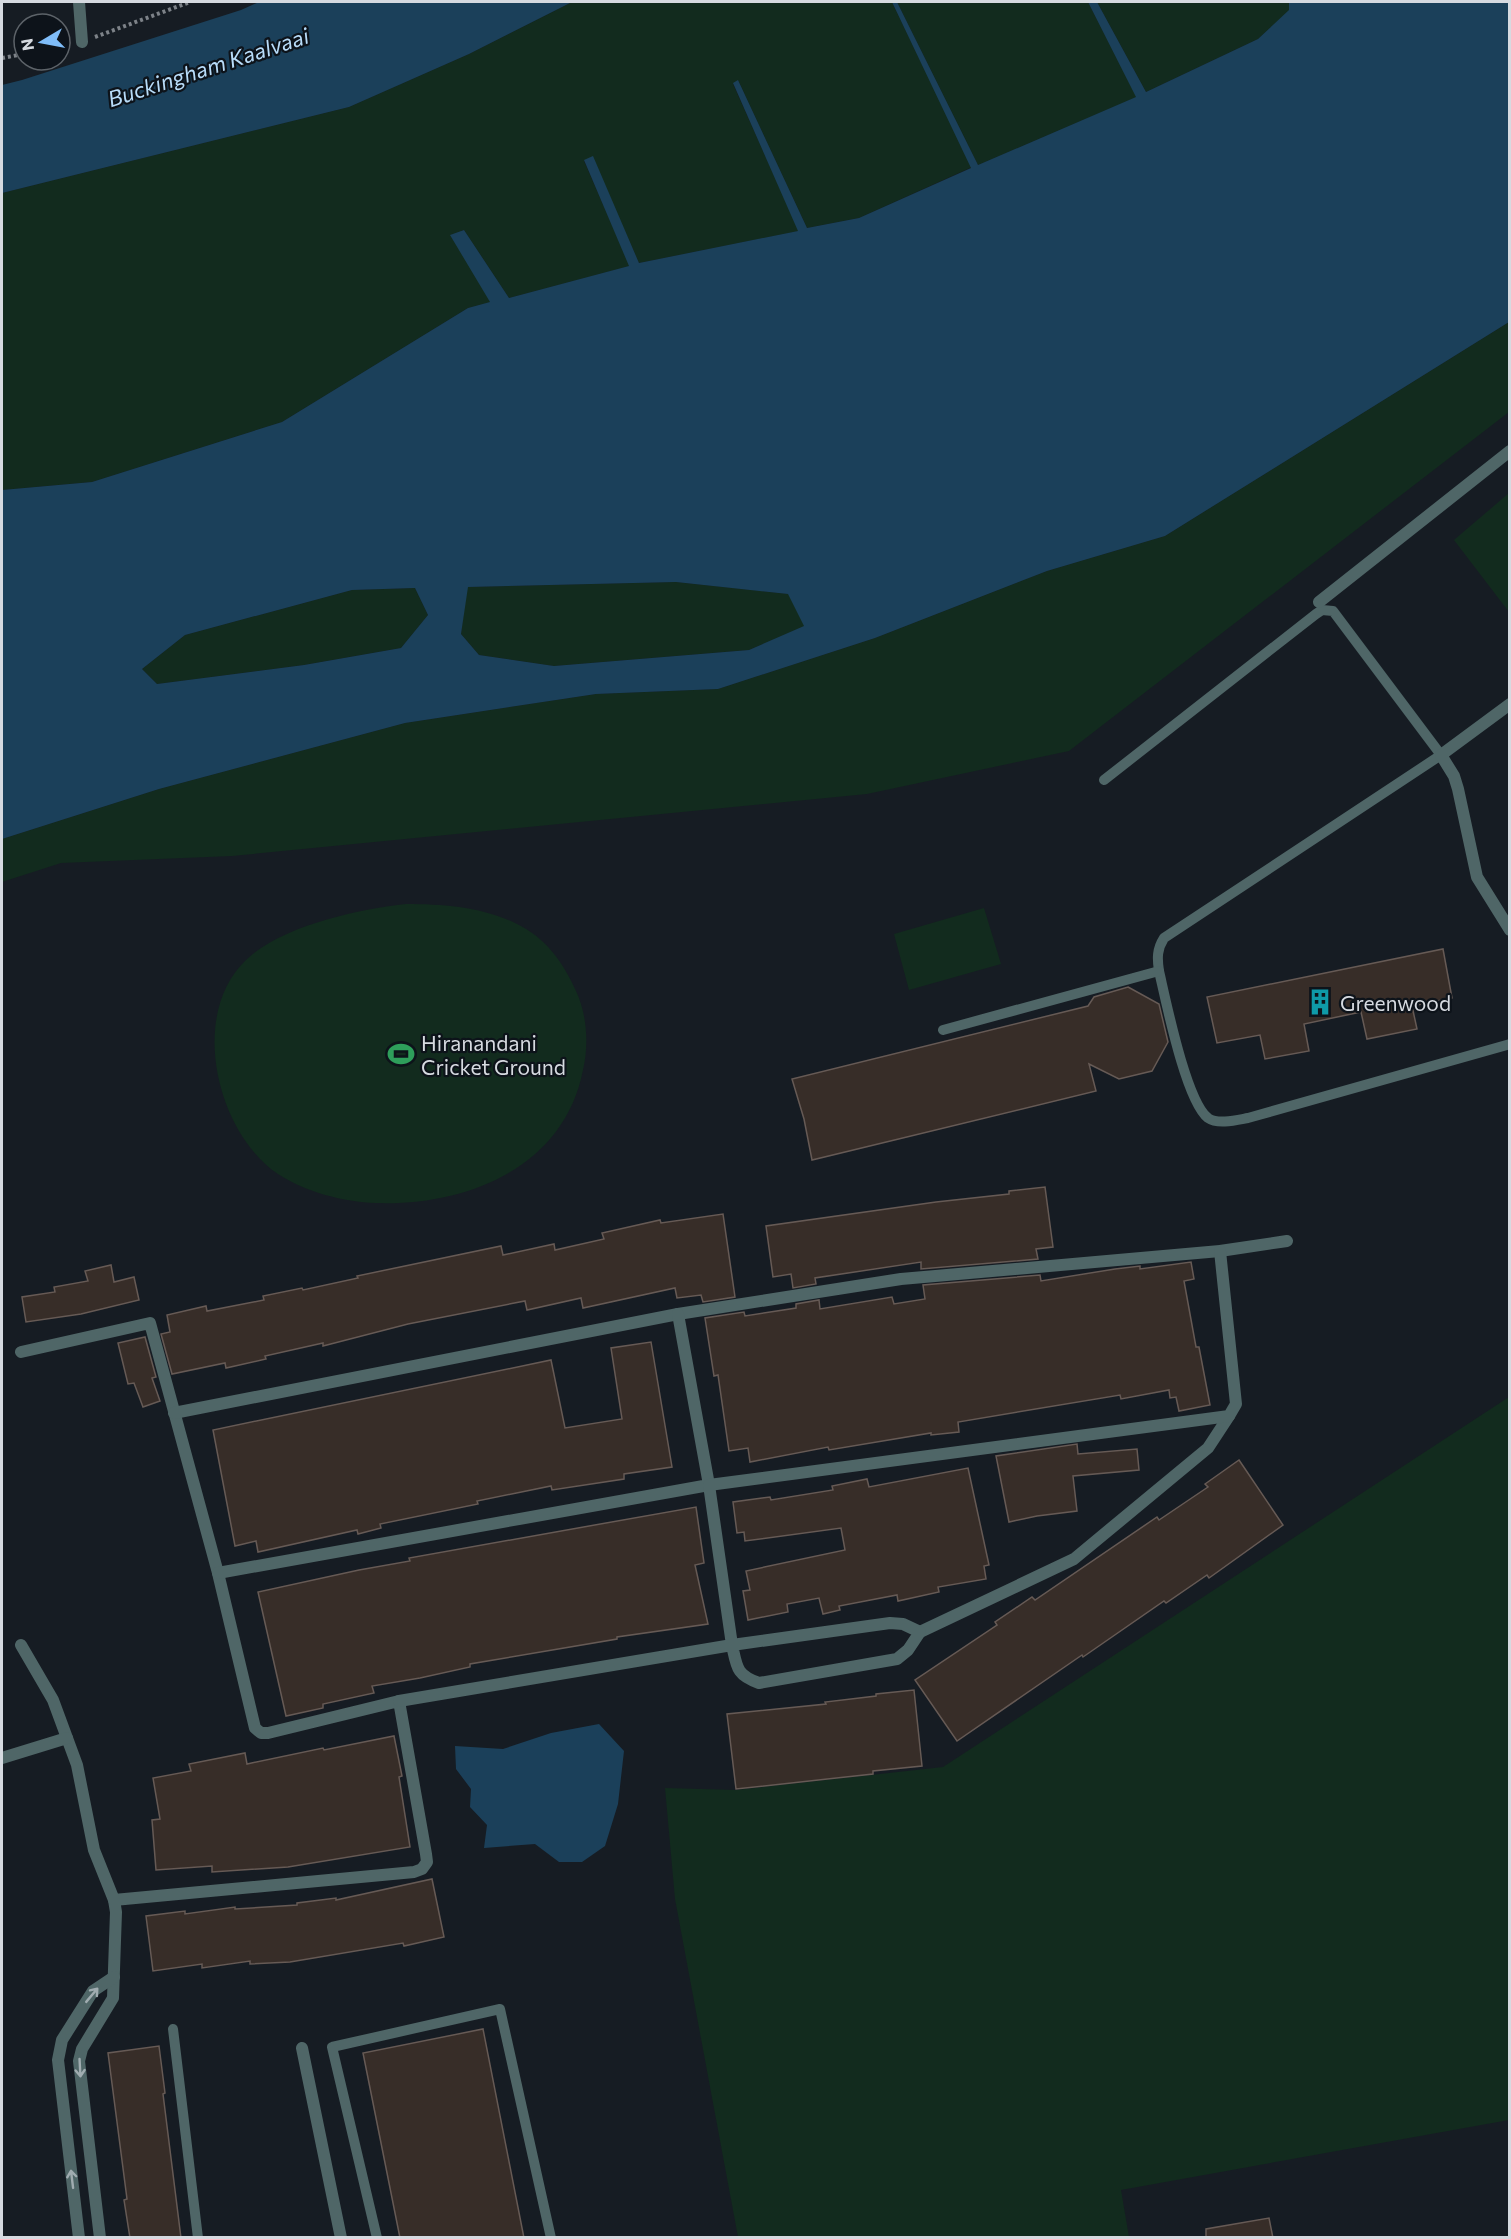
<svg xmlns="http://www.w3.org/2000/svg" width="1511" height="2239" font-family="Commissioner,sans-serif">
<style>
.green{fill:#122b1e}
.water{fill:#1b405a;fill-rule:evenodd}
.building{fill:#372d28;stroke:#665a55;stroke-width:1.5}
.lines{fill:none;stroke-linecap:round;stroke-linejoin:round}
.path{stroke:#7d8288;stroke-width:4;stroke-dasharray:3 3;stroke-linecap:butt}
.lane{stroke:#4f6667;stroke-width:10}
.street{stroke:#4f6667;stroke-width:12}
.oneway{stroke:#a0acb0}
.labels{text-anchor:middle;dominant-baseline:central;stroke-width:4.5;stroke-linejoin:round;paint-order:stroke}
.poi-label{font-size:21px;fill:#d6dae0;stroke:#0d131a;text-anchor:start}
.water-label{font-size:22px;font-style:italic;fill:#b8dcf9;stroke:#0d131a}
</style>
<rect width="100%" height="100%" fill="#161c23"/>
<!-- green -->
<g class="green">
<path d="M572,2H892L972,167L859,218L807,228L738,80L733,84L799,231L639,263L592,157L584,161L630,266L509,298L464,230L451,235L491,302L468,308L282,422L92,482L2,490V193L349,107L469,54Z"/>
<path d="M897,2H1088L1137,97L978,165Z"/>
<path d="M1097,2H1289L1290,10L1258,39L1146,92Z"/>
<path d="M1509,322V412L1069,751L867,794L232,856L61,863L2,882V839L159,789L405,723L596,694L718,689L875,638L1047,571L1165,536Z"/>
<path d="M1509,493V612L1454,540Z"/>
<path d="M676,582L789,594L805,626L749,650L554,666L479,655L461,634L467,587Z"/>
<path d="M415,588L428,615L401,648L304,665L157,684L142,669L185,635L352,590Z"/>
<path d="M406,904C444,904 483,907 517,924C546,938 563,962 576,991C587,1014 589,1045 583,1070C564,1168 466,1206 376,1203C344,1202 305,1192 278,1174C217,1133 188,1015 246,960C281,926 359,909 406,904Z"/>
<path d="M984,908L1001,964L909,990L894,934Z"/>
<path d="M1509,1397V2120L1121,2190L1129,2237H738L675,1899L665,1788L736,1790L943,1767Z"/>
</g>
<!-- water -->
<g class="water">
<path d="M259,2H572L469,54L349,107L2,193V85L22,80L241,10Z"/>
<path d="M892,2H897L978,165L1136,97L1088,2H1097L1146,92L1258,39L1289,10V2H1509V322L1165,536L1047,571L875,638L718,689L596,694L405,723L159,789L2,839V490L92,482L282,422L468,308L490,302L450,235L464,230L509,298L629,266L584,160L593,156L639,263L798,231L733,83L738,80L807,228L859,218L971,168ZM676,582L788,594L804,626L749,650L554,666L479,655L461,634L468,587ZM415,588L428,615L401,648L304,665L157,684L142,669L185,635L352,590Z"/>
<path d="M599,1724L624,1751L618,1804L605,1846L582,1862H559L535,1844L484,1848L487,1825L470,1807L471,1789L456,1769L455,1746L503,1749L551,1733Z"/>
</g>
<!-- building -->
<g class="building">
<path d="M1443,949L1452,998L1412,1006L1417,1029L1367,1039L1361,1012L1304,1024L1309,1051L1265,1059L1260,1035L1217,1043L1207,997Z"/>
<path d="M1128,987L1159,1004L1168,1042L1152,1071L1119,1079L1089,1064L1096,1091L812,1160L804,1119L792,1079L1088,1006L1094,997Z"/>
<path d="M1045,1187L1053,1247L1036,1249L1038,1259L921,1269V1262L815,1278L816,1284L793,1288L791,1274L773,1277L766,1226L936,1202L1009,1194V1191Z"/>
<path d="M723,1214L735,1297L703,1302L701,1295L677,1298L675,1288L583,1308L581,1298L527,1310L525,1301L408,1324L323,1346V1343L265,1356L266,1359L226,1368L225,1363L172,1374L161,1334L170,1332L167,1315L206,1306L207,1311L264,1300L263,1296L302,1288L303,1290L358,1278L357,1276L501,1246L503,1255L554,1244L555,1250L604,1239L602,1233L660,1220L661,1223Z"/>
<path d="M1191,1262L1194,1279L1184,1281L1196,1347H1199L1210,1405L1179,1411L1176,1397L1170,1398L1169,1390L1121,1399L1120,1395L958,1422L959,1432L931,1435V1433L829,1450L828,1447L750,1462L748,1448L729,1451L718,1375L714,1376L705,1318L744,1312L745,1316L796,1308V1304L819,1300L820,1309L892,1297L894,1304L925,1299L923,1285L1040,1275L1041,1281L1115,1269L1140,1266V1269Z"/>
<path d="M111,1265L114,1282L134,1277L139,1300L81,1314L26,1322L22,1297L55,1292L54,1287L88,1281L85,1271Z"/>
<path d="M145,1337L156,1377L152,1378L160,1401L143,1407L134,1383L128,1384L118,1343Z"/>
<path d="M651,1342L672,1467L624,1474V1479L552,1490L551,1486L477,1501L478,1504L380,1524L381,1528L358,1534L357,1530L258,1552L256,1541L235,1546L213,1430L551,1360L565,1428L622,1419L611,1348Z"/>
<path d="M1077,1444L1078,1454L1137,1449L1139,1470L1073,1476L1077,1511L1037,1516L1009,1522L996,1456Z"/>
<path d="M1239,1460L1283,1525L1209,1578L1207,1575L1166,1603L1164,1601L1083,1657L1082,1655L957,1741L915,1680L997,1625L995,1622L1032,1597L1035,1600L1157,1517L1159,1520L1208,1487L1205,1484Z"/>
<path d="M968,1468L989,1565L984,1566L986,1579L938,1587L939,1592L898,1601L897,1595L839,1606L840,1610L823,1614L819,1598L787,1604L788,1612L748,1620L743,1591L750,1590L746,1571L845,1550L841,1528L745,1541L744,1532L737,1533L733,1502L770,1497L771,1500L833,1490L832,1486L867,1479L869,1487Z"/>
<path d="M696,1507L704,1563L695,1565L708,1624L617,1637V1639L470,1664V1667L420,1678L372,1686L374,1693L323,1704V1708L286,1716L258,1592L359,1570L410,1561L409,1558Z"/>
<path d="M914,1690L922,1766L873,1771V1774L736,1789L727,1714L826,1704L825,1702L876,1696V1694Z"/>
<path d="M394,1736L402,1776L399,1777L410,1847L288,1867L212,1872V1866L156,1870L152,1820L160,1819L153,1778L191,1771L189,1764L245,1753L247,1764L323,1748L324,1750Z"/>
<path d="M432,1879L444,1937L404,1946L403,1943L290,1962L250,1964V1961L202,1968V1964L153,1971L146,1916L185,1911V1914L235,1907V1909L297,1905V1903L336,1898V1900Z"/>
<path d="M483,2029L524,2238H400L363,2053Z"/>
<path d="M159,2046L165,2093L163,2094L181,2238H130L124,2200L127,2199L108,2053Z"/>
<path d="M1269,2218L1273,2238H1206V2229Z"/>
</g>
<g class="lines">
<!-- path -->
<g class="path">
<path d="M95,37L190,2"/>
<path d="M2,58L24,54"/>
</g>
<!-- lane -->
<g class="lane">
<path d="M1104,780L1316,614L1322,610L1333,611L1441,755L1164,938C1157,949 1157,958 1159,971C1166,1001 1186,1101 1208,1118C1218,1125 1237,1120 1248,1118L1510,1044"/>
<path d="M943,1030L1159,971"/>
<path d="M173,2029L198,2238"/>
<path d="M377,2238L332,2047L500,2009L551,2238"/>
</g>
<!-- street -->
<g class="street">
<path d="M79,2L82,42"/>
<path d="M1319,602L1510,451"/>
<path d="M1510,704L1441,755L1454,776L1458,789L1477,877L1510,930"/>
<path d="M21,1352L150,1323L218,1573L255,1728L261,1733H268L399,1701L426,1854L427,1862L422,1869L414,1872L114,1900"/>
<path d="M174,1413L678,1314L901,1279L1220,1251L1287,1241"/>
<path d="M218,1573L709,1485L678,1314"/>
<path d="M920,1632L1074,1559L1208,1448L1229,1416"/>
<path d="M21,1645L53,1700L77,1765L94,1850L114,1900L116,1912L113,1998L82,2049L79,2061L100,2238"/>
<path d="M399,1701L732,1645L890,1623L903,1624L920,1632L908,1650L897,1659L759,1683C736,1675 737,1667 732,1645L709,1485L1229,1416L1236,1404L1220,1251"/>
<path d="M2,1758L67,1738"/>
<path d="M302,2048L341,2238"/>
<path d="M79,2238L58,2060L62,2040L93,1991L114,1977"/>
</g>
</g>
<!-- one-way arrows -->
<defs><path id="oneway-shaft" d="M-6 0H5M1.5-3L5.5 0L1.5 3" fill="none" stroke-width="1.6" stroke-linecap="round" stroke-linejoin="round" transform="scale(1.5)"/></defs>
<g class="oneway">
<use href="#oneway-shaft" transform="translate(92 1995) rotate(-50)"/>
<use href="#oneway-shaft" transform="translate(80 2068) rotate(87)"/>
<use href="#oneway-shaft" transform="translate(72 2179) rotate(-97)"/>
</g>
<!-- icons -->
<defs>
<g id="building-bare" transform="scale(2.07)"><path d="M-4-6H4V6H1V3H-1V6H-4ZM-2.5-4.3h1.7v1.8h-1.7ZM.8-4.3h1.7v1.8H.8ZM-2.5-1h1.7V.8h-1.7ZM.8-1h1.7V.8H.8Z" fill="#0f9aa8" stroke="#0d131a" stroke-width="2.5" paint-order="stroke"/></g>
<g id="stadium-bare" transform="scale(2.07)"><path d="M0-5a6.5 5 0 1 0 0 10a6.5 5 0 1 0 0-10ZM-3.5-1.8h7v3.6h-7Z" fill="#2e9e5b" stroke="#0d131a" stroke-width="2.5" paint-order="stroke"/></g>
</defs>
<g fill-rule="evenodd">
<use href="#building-bare" x="1320" y="1002"/>
<use href="#stadium-bare" x="401" y="1054"/>
</g>
<g class="labels">
<!-- poi labels -->
<g class="poi-label">
<text x="1340" y="1002">Greenwood</text>
<text x="421" y="1042">Hiranandani<tspan x="421" dy="24">Cricket Ground</tspan></text>
</g>
<!-- water labels -->
<g class="water-label">
<text transform="translate(208 67) rotate(-18)">Buckingham Kaalvaai</text>
</g>
</g>
<!-- border -->
<rect width="1511" height="2239" fill="none" stroke="#d6dae0" stroke-width="6"/>
<!-- north arrow -->
<g transform="translate(42 42) rotate(260)"><circle r="28" fill="#0d131a" stroke="#5d6369" stroke-width="1.5"/>
<path d="M0-4.5L10 22L0 15L-10 22Z" fill="#7fbdf9"/>
<text y="-9" font-size="16" font-weight="bold" text-anchor="middle" fill="#d6dae0">N</text>
</g>
</svg>
